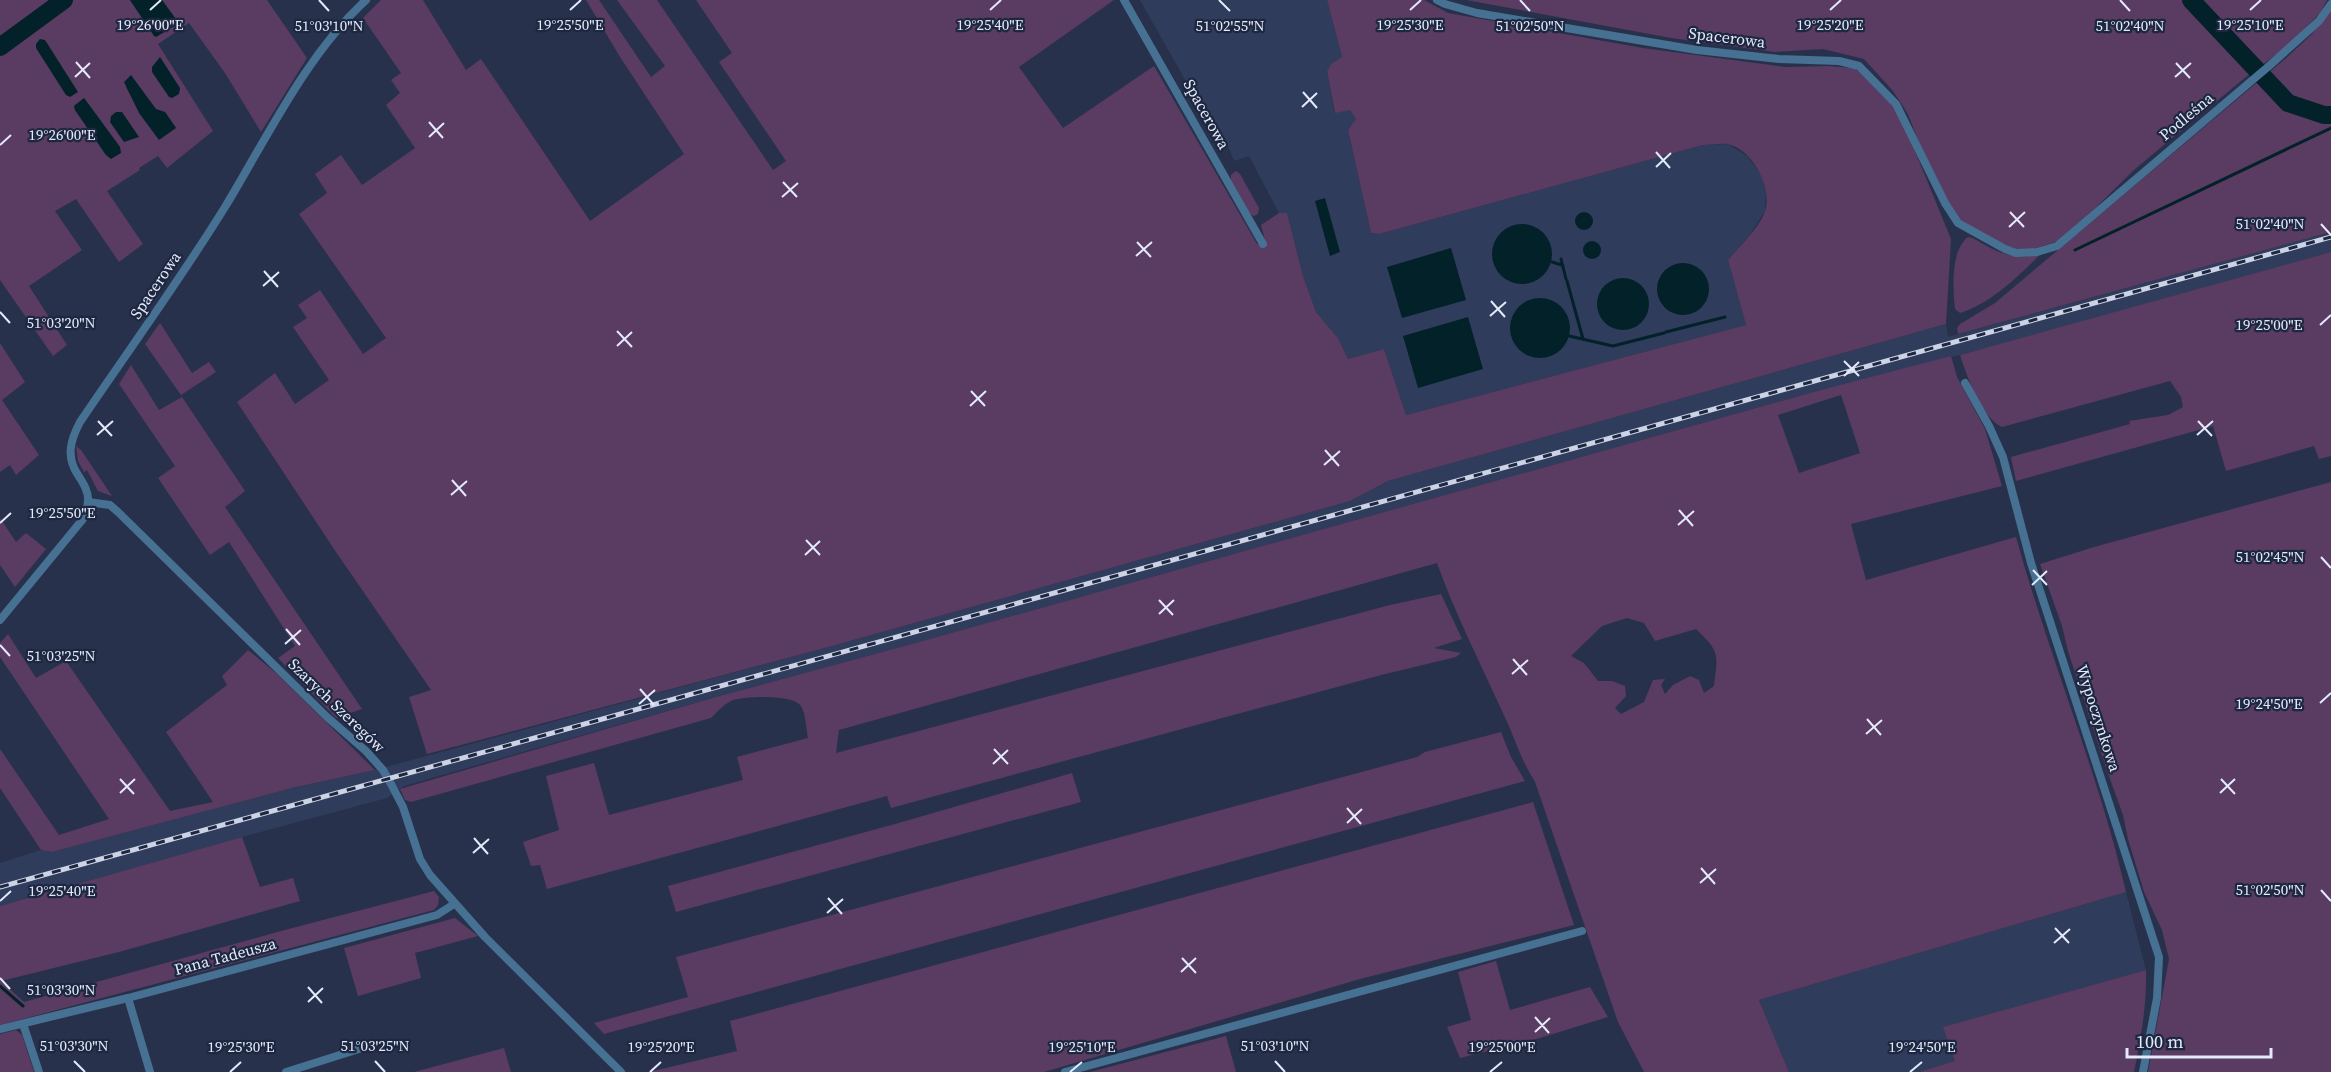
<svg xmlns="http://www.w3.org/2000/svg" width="2331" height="1072" font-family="'Source Serif 4',serif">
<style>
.built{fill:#303c5b}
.green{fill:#5a3b62;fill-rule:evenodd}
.water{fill:#032129}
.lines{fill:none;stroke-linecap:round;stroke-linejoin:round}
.stream{stroke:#032129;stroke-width:3}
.river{stroke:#032129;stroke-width:18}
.minor{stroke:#467192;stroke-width:8}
.rail-casing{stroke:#ccd3e5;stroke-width:5}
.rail{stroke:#1e2740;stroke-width:3;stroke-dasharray:9;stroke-linecap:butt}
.ticks{fill:none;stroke:#e3eafb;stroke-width:2}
.labels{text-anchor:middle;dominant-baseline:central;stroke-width:4.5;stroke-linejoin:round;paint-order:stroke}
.street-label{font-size:16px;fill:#e3eafb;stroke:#1e2740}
.ticks-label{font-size:15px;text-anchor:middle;fill:#e3eafb;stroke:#1e2740;stroke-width:4.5;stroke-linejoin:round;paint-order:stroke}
</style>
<rect width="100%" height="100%" fill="#28314b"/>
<!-- built -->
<g class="built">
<path d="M1140,0H1327L1342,58L1331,64L1327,71L1334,112L1350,110L1356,119L1348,130L1371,233L1379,234L1703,145L1728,144L1747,156L1761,174L1766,191L1765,211L1749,236L1728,260L1746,325L1406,415L1384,349L1348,359L1338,338L1316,312L1303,276L1287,213H1279L1249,156L1234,161L1225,138L1219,140Z"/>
<path d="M2331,232V252L2030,337L1817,391L919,642L716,697L404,786L387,798L242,837L0,906V863L41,850L52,852L296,787L375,770L825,648L1350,501L1388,481L1946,324L1948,337Z"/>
<path d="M2126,892L2146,970L1944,1027L1956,1061L1919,1072H1789L1759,1000Z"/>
</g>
<!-- green -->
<g class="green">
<path d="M0,0H130L154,35L178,22L162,0H267L307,58L261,132L225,73L189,23L158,44L213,131L167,168L158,156L139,168L140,170L107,191L143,244L119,262L76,199L55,211L82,250L29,286L67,345L53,356L0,280ZM131,76L156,110L165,112L176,128L145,121L126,87ZM84,98L120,147L106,155L75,110L74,106Z"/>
<path d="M381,0H423L466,70L481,59L590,221L684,154L620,57L586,0H599L651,77L665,66L617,0H657L773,170L786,161L719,62L732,53L696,0H1114L1019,67L1063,128L1154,66L1257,244H1266L1261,225L1279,213H1287L1303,276L1316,312L1338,338L1348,359L1384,349L1406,415L1746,325L1728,260C1739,247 1760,227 1765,211C1773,188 1752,148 1727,144C1720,143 1710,145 1703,145L1379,234L1371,233L1348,130L1356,119L1350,110L1335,113L1327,71L1331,64L1342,57L1327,0H1424L1448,13L1643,48L1785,67L1828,66L1854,68L1865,75L1893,106L1910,139L1951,239L1946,324L1388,481L1350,501L825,648L427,754L409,697L431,690L336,552L237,402L275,373L295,404L329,380L293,327L307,318L298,305L320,290L363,354L386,338L299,214L327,193L315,174L341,155L362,185L415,148L386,105L400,93L391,80L401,73L363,18Z"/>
<path d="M1466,0H2327L2320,13L2289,45L2247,76L2135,169L2081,222L2058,241L2024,252L2009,248L1956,218L1924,156L1908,114L1893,91L1864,59L1823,49L1775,52L1671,38Z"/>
<path d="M2331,8V232L1958,334L1957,328L1960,324L1995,303L2285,59L2311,35Z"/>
<path d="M1236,171L1240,174L1259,208L1258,214L1254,216L1250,214L1231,180V175Z"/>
<path d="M1968,237C1975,238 1979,242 1985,245C2004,256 2022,260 2042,253C2018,276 1992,303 1960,313L1955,309C1953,289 1950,251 1968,237Z"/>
<path d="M2331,252V456L2319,459L2314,446L2226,471L2213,426L2016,481L2011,457L2130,424L2129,421L2168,415L2183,407L2181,397L2170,381L2002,427C1981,417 1967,376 1960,355Z"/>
<path d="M160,323L192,373L209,362L216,372L181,395L145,344Z"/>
<path d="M0,343L25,382L2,400L39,455L16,475L10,465L0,472Z"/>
<path d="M1951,356L1957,377L1985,429L2002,486L1851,524L1866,580L2016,537C2049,657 2098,771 2126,892L1759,1000L1789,1072H1644L1618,1022L1535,782C1519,757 1515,737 1502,711C1480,662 1455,614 1437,563L839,730L836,753L1390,605L1441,594L1462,639L1434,648L1461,653L1456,657L1381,675L891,808L887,796L547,889L540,865L531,866L523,842L559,830L546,776L594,763L609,815L743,780L737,757L808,738C806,729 806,714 801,706C794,694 745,696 733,700C724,704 718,711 711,718L411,802L405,800L400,789L716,697L919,642L1817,391ZM1841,395L1860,453L1799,473L1778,415ZM1627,618L1644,623L1655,641L1696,629C1720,652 1718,653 1714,686L1704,693L1699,680L1690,676L1673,685L1665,694L1661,685L1665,679L1653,680L1644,702L1621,714L1615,708L1626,696L1625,686L1612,681H1598L1584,663L1571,656L1602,626Z"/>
<path d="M131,365L159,410L182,397L245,491L225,507L362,709L336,718L278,658L295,646L229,542L210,555L158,478L175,466L119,384Z"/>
<path d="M76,446L81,450L112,496L98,491L87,470L84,472L78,461Z"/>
<path d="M2331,482V1072H2148L2169,959L2162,930L2144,892L2128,839L2123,815L2105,765L2068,651L2062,626L2040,564L2094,547Z"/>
<path d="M0,518L16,542L26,533L46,549L15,587L0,565Z"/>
<path d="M8,634L36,678L66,661L170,811L213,802L166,732L227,685L222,676L248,650L275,672L375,770L296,787L52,852L41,850L0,788V749L59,835L109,819L0,657V643Z"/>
<path d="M1501,732L1511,757L1525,781L604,1034L594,1023L688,997L676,957L1417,757L1425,752Z"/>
<path d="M1072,773L1081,802L676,912L668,886L895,824Z"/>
<path d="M1533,802L1574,925L1360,979L1044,1072H649L737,1051L730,1021Z"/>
<path d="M242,837L260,887L293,878L300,901L119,952L1,981L24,1002L281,931L434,891L439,897L438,905L434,910L0,1025V906Z"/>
<path d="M455,918L478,936L415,953L421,978L358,996L344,948Z"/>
<path d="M1496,961L1510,1010L1590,987L1608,1017L1540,1038L1460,1058L1447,1027L1471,1020L1458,972Z"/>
<path d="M2146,970C2147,1004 2141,1038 2134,1072H1919L1955,1061L1943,1027Z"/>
<path d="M16,1030L22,1035L34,1072H0V1034Z"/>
<path d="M1226,1036L1236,1072H1090Z"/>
<path d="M504,1048L511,1072H414Z"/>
</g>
<!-- water -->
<g class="water">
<path d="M130,0H162L178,22L176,25L156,37L154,36Z"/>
<path d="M40,39L45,40L78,92L70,97L66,95L36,48V44Z"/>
<path d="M160,57L180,88L179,94L172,98L169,97L152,72V67Z"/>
<path d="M131,75L156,109L165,112L176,128L159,140L139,113L124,82Z"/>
<path d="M84,98L120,147L121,153L111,159L106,155L75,110L74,106Z"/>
<path d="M116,112H122L139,137L124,142L110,122L111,116Z"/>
<path d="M1325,198L1340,252L1330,256L1315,201Z"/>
<circle cx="1584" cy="221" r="9"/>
<circle cx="1522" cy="254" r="30"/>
<circle cx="1592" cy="250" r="9"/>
<path d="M1451,248L1466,300L1402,318L1387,267Z"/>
<circle cx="1683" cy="289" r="26"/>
<circle cx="1623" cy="304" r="26"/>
<circle cx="1540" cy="328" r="30"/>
<path d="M1468,317L1483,369L1418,388L1403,336Z"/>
</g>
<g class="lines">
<!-- stream -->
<g class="stream">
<path d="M2075,250L2331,128"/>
<path d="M1561,259L1566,279"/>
<path d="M1552,262L1562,265"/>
<path d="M1567,281L1583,339"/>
<path d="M1666,332L1725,317"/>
<path d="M1569,336L1613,346L1664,333"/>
<path d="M0,986L23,1006"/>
</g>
<!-- river -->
<g class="river">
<path d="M2191,0L2288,103L2324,115H2331"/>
<path d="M0,47L64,0"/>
</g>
<!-- minor -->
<g class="minor">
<path d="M1124,0L1263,244"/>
<path d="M1437,0L1445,4L1477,13L1697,50L1779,59L1839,61L1859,66L1896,104L1945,203L1958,223L2005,249L2016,253L2037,252L2057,246L2269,66L2319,21L2331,4"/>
<path d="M1965,383L1989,426L2003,457L2031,563L2159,957L2157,998L2143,1072"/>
<path d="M88,502L110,505L118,512L327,717L366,751L383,770L391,784L403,807L420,859L430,875L485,937L621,1072"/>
<path d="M0,620L83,519C85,514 88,507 88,501C89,492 83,483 78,475C66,457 70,441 80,422C128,351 180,280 225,207C267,138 306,55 366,0"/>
<path d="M128,998L150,1072"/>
<path d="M23,1024L39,1072"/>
<path d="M0,1029L128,998L437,915L454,904"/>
<path d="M286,1072L362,1048"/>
<path d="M1065,1072L1582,931"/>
</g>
<!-- rail casing -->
<g class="rail-casing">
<path id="rail" d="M0,887L2331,237"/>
</g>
<!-- rail -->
<use href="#rail" class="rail"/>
</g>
<!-- ticks -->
<path class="ticks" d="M319,0L329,11M1219,0L1230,11M1520,0L1530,11M2120,0L2130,11M150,10L161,0M570,10L581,0M990,10L1001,0M1410,10L1421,0M1830,10L1841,0M2250,10L2261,0M76,62L90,78M2176,63L2190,78M75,77L90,63M2175,77L2191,63M1303,92L1317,108M1302,107L1317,93M429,122L443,138M429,137L444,123M0,145L11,135M1656,152L1670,168M1656,167L1671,153M783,182L797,197M782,197L798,183M2010,212L2024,227M2321,224L2331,235M2009,227L2025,212M1137,242L1151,257M1136,256L1152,242M264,271L278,287M263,286L279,272M1491,301L1505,317M0,312L10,323M1490,316L1506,302M2320,325L2331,315M617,331L632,347M617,346L632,332M1844,361L1859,376M1844,376L1859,362M971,391L985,406M970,406L986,391M98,421L112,436M2198,421L2212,436M97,435L113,421M2197,435L2213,421M1325,450L1339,466M1324,465L1340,451M452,480L466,496M451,495L467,481M1679,510L1693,526M0,523L11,513M1678,525L1694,511M806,540L820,555M805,555L820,541M2321,557L2331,568M2033,570L2047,585M2032,585L2047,571M1159,600L1173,615M1159,614L1174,600M286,629L300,645M285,644L301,630M0,645L10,656M1513,659L1527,675M1512,674L1528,660M640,689L654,705M2320,703L2331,693M639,704L655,690M1867,719L1881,735M1866,734L1882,720M994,749L1008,764M993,764L1008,750M120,779L134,794M2221,779L2235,794M120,793L135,779M2220,793L2235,779M1347,808L1361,824M1347,823L1362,809M474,838L488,854M473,853L489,839M1701,868L1715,884M1700,883L1716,869M2321,890L2331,901M828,898L842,914M0,901L11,891M827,913L843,899M2055,928L2069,943M2054,943L2070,929M1182,958L1196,973M1181,972L1196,958M0,978L10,989M308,987L322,1003M308,1002L323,988M1535,1017L1549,1033M1535,1032L1550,1018M74,1061L85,1072M375,1061L385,1072M1275,1061L1285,1072M230,1072L241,1062M650,1072L661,1062M1070,1072L1082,1062M1490,1072L1502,1062M1910,1072L1922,1062"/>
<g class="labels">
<!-- street labels -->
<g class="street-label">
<text transform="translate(1727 37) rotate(7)">Spacerowa</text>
<text transform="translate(1207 114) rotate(61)">Spacerowa</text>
<text transform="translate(2186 116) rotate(-40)">Podleśna</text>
<text transform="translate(155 285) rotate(-56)">Spacerowa</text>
<text transform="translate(337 705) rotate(44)">Szarych Szeregów</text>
<text transform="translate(2099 718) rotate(72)">Wypoczynkowa</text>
<text transform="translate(225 956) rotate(-15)">Pana Tadeusza</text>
</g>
</g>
<g class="ticks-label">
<text x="150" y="30">19°26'00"E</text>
<text x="570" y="30">19°25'50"E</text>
<text x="990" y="30">19°25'40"E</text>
<text x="1410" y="30">19°25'30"E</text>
<text x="1830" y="30">19°25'20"E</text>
<text x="2250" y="30">19°25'10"E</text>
<text x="329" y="31">51°03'10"N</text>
<text x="1230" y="31">51°02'55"N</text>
<text x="2130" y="31">51°02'40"N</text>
<text x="1530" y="31">51°02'50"N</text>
<text x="62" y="140">19°26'00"E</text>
<text x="2270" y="229">51°02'40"N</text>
<text x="61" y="328">51°03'20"N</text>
<text x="2269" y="330">19°25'00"E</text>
<text x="62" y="518">19°25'50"E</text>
<text x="2270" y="562">51°02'45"N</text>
<text x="61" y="661">51°03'25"N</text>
<text x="2269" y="709">19°24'50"E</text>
<text x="2270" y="895">51°02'50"N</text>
<text x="62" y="896">19°25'40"E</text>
<text x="61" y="995">51°03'30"N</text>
<text x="74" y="1051">51°03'30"N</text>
<text x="375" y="1051">51°03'25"N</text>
<text x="1275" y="1051">51°03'10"N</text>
<text x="241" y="1052">19°25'30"E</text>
<text x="661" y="1052">19°25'20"E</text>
<text x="1082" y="1052">19°25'10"E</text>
<text x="1502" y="1052">19°25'00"E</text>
<text x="1922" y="1052">19°24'50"E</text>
</g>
<!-- scale -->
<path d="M2127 1048v9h144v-9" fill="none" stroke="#e3eafb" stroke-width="3"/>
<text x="2136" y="1048" font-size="18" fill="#e3eafb" stroke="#1e2740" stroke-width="4.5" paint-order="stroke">100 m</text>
</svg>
